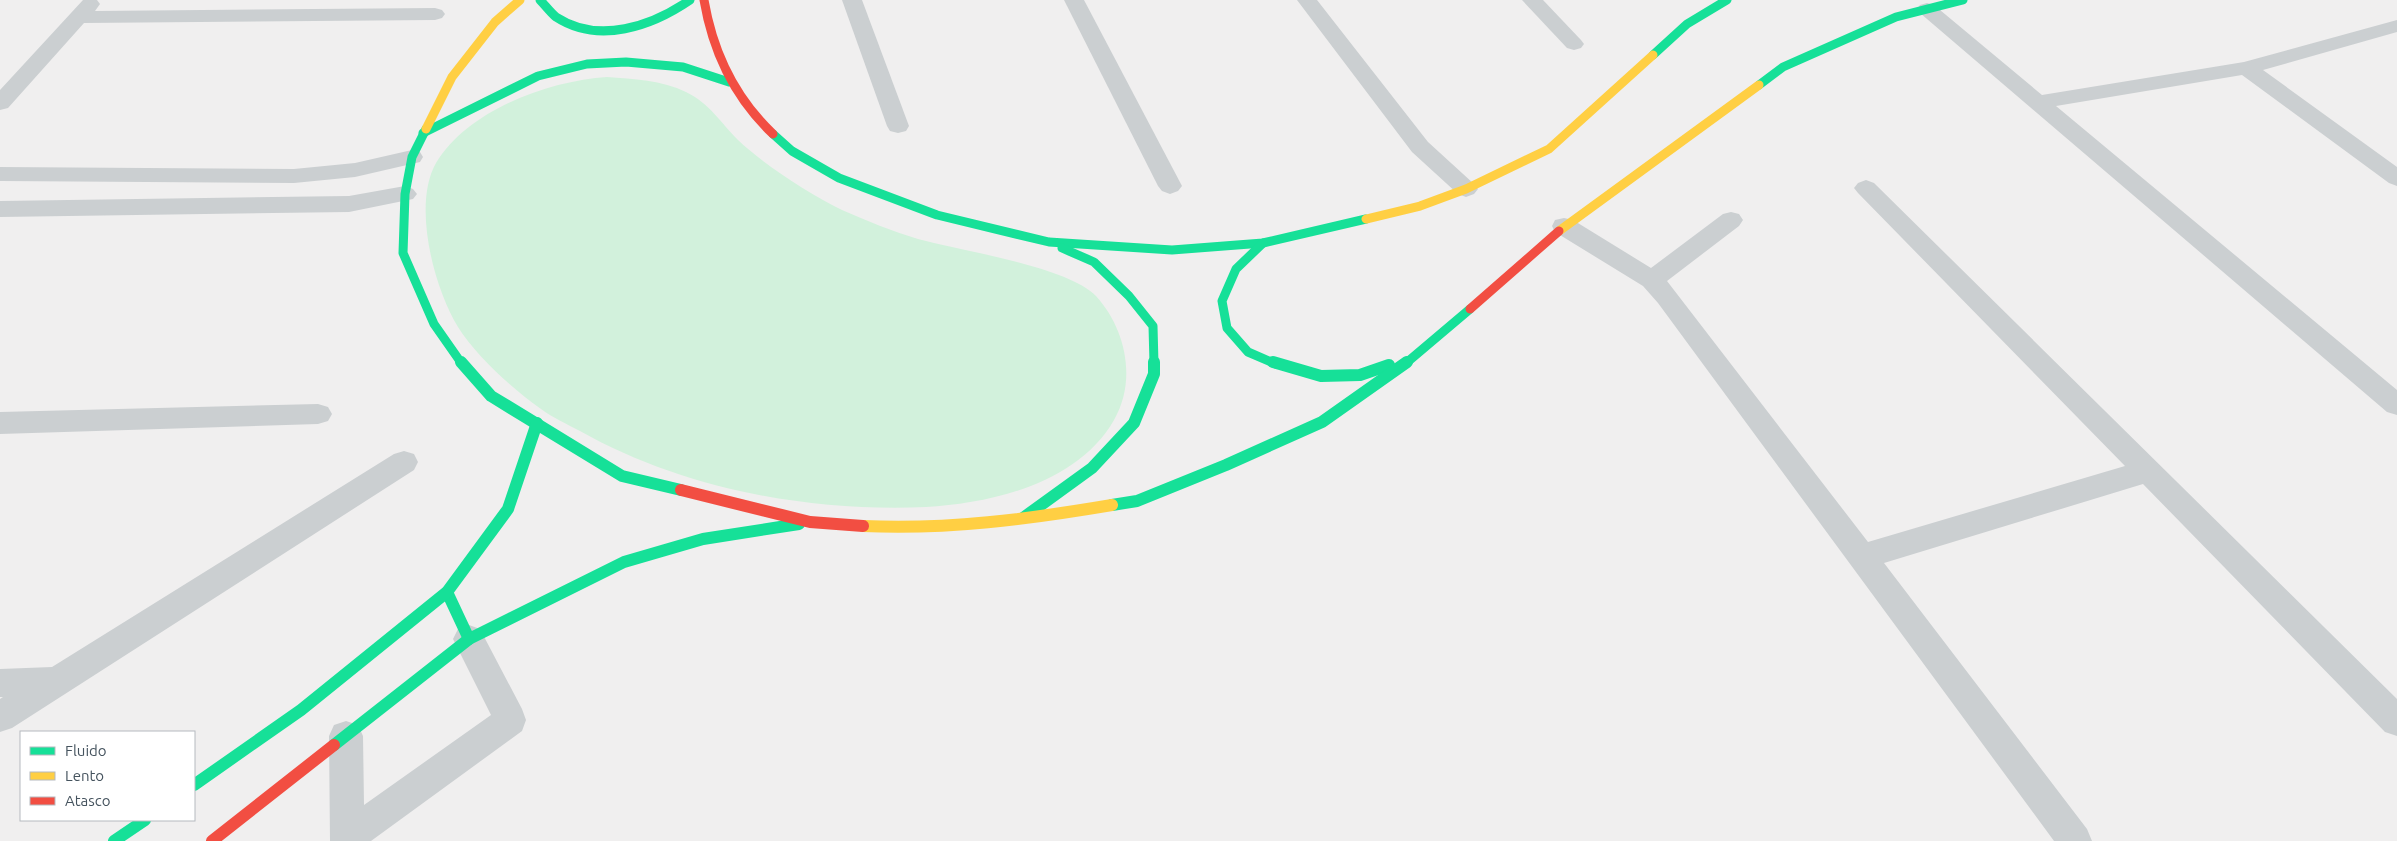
<svg xmlns="http://www.w3.org/2000/svg" width="2397" height="841" font-family="Ubuntu,sans-serif">
<style>
.green{fill:#d2f1dc}
.lines{fill:none;stroke-linecap:round;stroke-linejoin:round}
.street{fill:#cbcfd1;fill-rule:evenodd}
.fast-far1{stroke:#16e098;stroke-width:9}
.fast{stroke:#16e098;stroke-width:12}
.slow-far1{stroke:#ffcf43;stroke-width:9}
.slow{stroke:#ffcf43;stroke-width:12}
.jam-far1{stroke:#f24e42;stroke-width:9}
.jam{stroke:#f24e42;stroke-width:12}
</style>
<rect width="100%" height="100%" fill="#f0efef"/>
<!-- green -->
<path class="green" d="M607,77C633,79 662,80 686,92C709,103 721,123 738,140C763,164 811,195 842,210C867,221 892,231 918,239C961,251 1067,266 1096,296C1126,329 1137,380 1114,420C1078,483 993,503 926,507C808,512 683,489 580,431C567,424 553,418 541,409C513,389 476,356 458,327C434,288 412,205 436,163C468,110 548,81 607,77Z"/>
<g class="lines">
<!-- street -->
<g class="street">
<path d="M83,0H97L100,4L95,11L435,8L442,10L445,14L442,18L435,20L84,23L8,108L0,110V90Z"/>
<path d="M842,0H862L909,126L906,131L898,133L890,131L887,126Z"/>
<path d="M1064,0H1084L1182,186L1178,191L1170,194L1162,191L1158,186Z"/>
<path d="M1297,0H1317L1428,142L1474,184L1478,189L1474,194L1466,197L1458,194L1412,152Z"/>
<path d="M1522,0H1543L1581,40L1584,44L1581,48L1574,50L1567,48Z"/>
<path d="M1927,3L1934,5L2042,95L2244,62L2397,20V32L2263,70L2397,167V186L2389,183L2242,75L2056,106L2397,390V415L2387,412L1920,13L1917,9L1920,5Z"/>
<path d="M412,150L420,152L423,157L420,162L355,177L294,183L0,181V167L294,169L355,163Z"/>
<path d="M1866,180L1874,183L2397,699V736L2385,732L2143,484L1884,563L2087,829L2092,841H2054L1658,303L1643,286L1555,232L1552,226L1555,220L1564,218L1573,220L1651,268L1723,214L1731,212L1739,214L1743,220L1739,226L1667,281L1868,542L2125,466L1858,193L1854,188L1858,183Z"/>
<path d="M405,186L413,189L417,194L413,199L349,212L0,217V201L349,196Z"/>
<path d="M318,404L328,407L332,414L328,421L318,424L0,434V412Z"/>
<path d="M404,451L414,454L418,462L414,470L12,728L0,732V699L3,697H0V669L52,667L394,454Z"/>
<path d="M469,625L480,629L522,709L526,720L522,731L371,841H330L329,736L334,725L346,721L358,725L363,736L364,805L491,715L453,639L458,629Z"/>
</g>
<!-- fast-far1 -->
<g class="fast-far1">
<path d="M540,0C545,5 550,12 556,17C599,45 652,26 690,0"/>
<path d="M1653,55L1687,24L1727,0"/>
<path d="M1759,85L1783,67L1896,17L1963,0"/>
<path d="M426,129L412,157L405,194L403,253L434,324L462,364"/>
<path d="M423,133L538,76L587,64L626,62L683,67L729,82"/>
<path d="M773,134L792,151L839,178L937,215L1049,242L1172,250L1263,243L1366,219"/>
<path d="M1263,243L1236,269L1222,301L1227,328L1248,352L1276,364"/>
<path d="M1062,248L1094,262L1129,296L1153,326L1154,364"/>
<path d="M1405,364L1470,309"/>
</g>
<!-- fast -->
<g class="fast">
<path d="M461,362L491,396L622,476L681,490"/>
<path d="M1273,362L1321,376L1360,375L1389,365"/>
<path d="M1112,505L1137,501L1226,465L1322,422L1407,362"/>
<path d="M1023,518L1092,468L1134,423L1154,374V362"/>
<path d="M447,592L469,639"/>
<path d="M334,745L469,639L624,562L703,539L799,524"/>
<path d="M194,785L301,710L447,592L508,509L537,423"/>
<path d="M114,841L145,820"/>
</g>
<!-- slow-far1 -->
<g class="slow-far1">
<path d="M426,129L452,77L495,22L520,0"/>
<path d="M1366,219L1420,206L1466,189L1549,149L1653,55"/>
<path d="M1559,231L1759,85"/>
</g>
<!-- slow -->
<path class="slow" d="M863,526C947,530 1029,519 1112,505"/>
<!-- jam-far1 -->
<g class="jam-far1">
<path d="M704,0C713,53 734,97 773,134"/>
<path d="M1470,309L1559,231"/>
</g>
<!-- jam -->
<g class="jam">
<path d="M681,490L810,522L863,526"/>
<path d="M212,841L334,745"/>
</g>
</g>
<!-- legend -->
<rect x="20" y="731" width="175" height="90" fill="#ffffff" stroke="#b5babf"/>
<rect x="30" y="747" width="25" height="8" fill="#16e098" stroke="#b5babf"/>
<text x="65" y="756" font-size="15" fill="#45535e">Fluido</text>
<rect x="30" y="772" width="25" height="8" fill="#ffcf43" stroke="#b5babf"/>
<text x="65" y="781" font-size="15" fill="#45535e">Lento</text>
<rect x="30" y="797" width="25" height="8" fill="#f24e42" stroke="#b5babf"/>
<text x="65" y="806" font-size="15" fill="#45535e">Atasco</text>
</svg>
